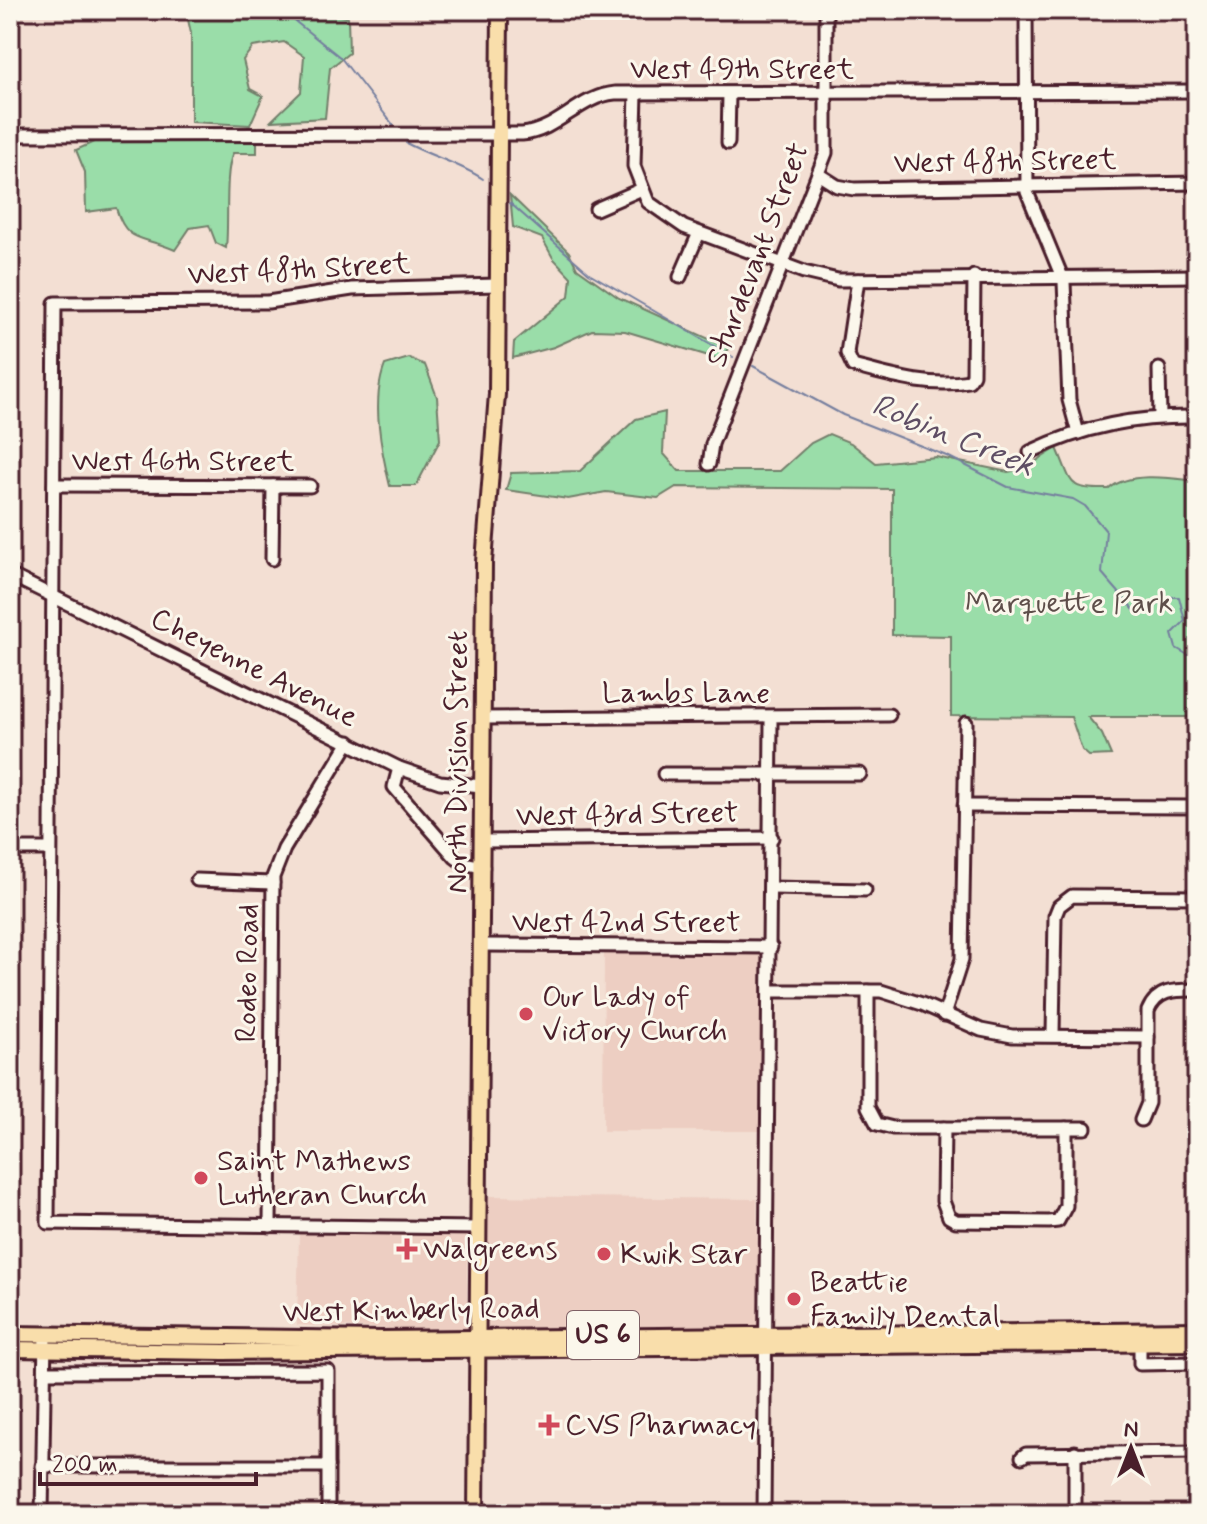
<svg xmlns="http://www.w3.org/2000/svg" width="1207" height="1524" font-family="Mynerve,sans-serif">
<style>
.built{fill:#edcec2}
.green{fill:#9adda9;stroke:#727e6a;stroke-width:2}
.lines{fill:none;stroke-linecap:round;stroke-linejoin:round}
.stream{stroke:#747e9e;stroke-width:2}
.minor-casing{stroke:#4a1f2b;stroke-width:17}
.major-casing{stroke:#4a1f2b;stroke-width:20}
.minor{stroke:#fbf7ec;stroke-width:11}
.major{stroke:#f9deab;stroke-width:14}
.poi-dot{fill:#d1495b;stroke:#fbf7ec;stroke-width:3}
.labels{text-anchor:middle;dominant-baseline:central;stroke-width:6;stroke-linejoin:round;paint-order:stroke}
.shield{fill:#fbf7ec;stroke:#7f6065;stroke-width:2}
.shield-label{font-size:28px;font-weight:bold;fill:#4a1f2b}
.street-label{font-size:30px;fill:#4a1f2b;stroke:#fbf7ec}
.park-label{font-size:30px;fill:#5e4e4a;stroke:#fbf7ec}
.poi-label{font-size:30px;fill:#4a1f2b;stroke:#fbf7ec;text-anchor:start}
.water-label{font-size:32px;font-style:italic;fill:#5f4e64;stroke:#fbf7ec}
</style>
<rect width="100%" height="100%" fill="#f3dfd3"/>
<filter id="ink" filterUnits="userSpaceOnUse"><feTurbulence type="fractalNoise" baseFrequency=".0125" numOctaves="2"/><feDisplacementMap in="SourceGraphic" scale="16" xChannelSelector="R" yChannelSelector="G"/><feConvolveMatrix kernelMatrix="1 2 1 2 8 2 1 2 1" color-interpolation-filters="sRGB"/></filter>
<g filter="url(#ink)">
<!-- built -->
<g class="built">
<path d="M604,950L763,952L761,1131H603Z"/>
<path d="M486,1196L757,1199L759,1329L485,1332Z"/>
<path d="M299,1233H467V1332L297,1325Z"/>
</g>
<!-- green -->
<g class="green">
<path d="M192,10C244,10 296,9 348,17L349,53L330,68L325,118L271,121L301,92L304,56L284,42L253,47L243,60L250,89L263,96L250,125L191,122V33L187,15Z"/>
<path d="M257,140V153H233C224,173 229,222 226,248L216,243L209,225L190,228L175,250C142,235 127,245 116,208L86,212L85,172L76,150L96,141Z"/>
<path d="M510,195L569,252L577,268L619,298L729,348L719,359L625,331L592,330L554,347L513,358L514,342L569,296L571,277L553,258L542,238L513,227Z"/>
<path d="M409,358L425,365L437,397L440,440L416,486H390C381,450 371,400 385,365Z"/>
<path d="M665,412L663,453L679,471H780L811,443L829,434L851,443L876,463L936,457L1008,472L1025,468L1057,448C1073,484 1066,490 1109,489C1129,471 1172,478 1197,481V717H1088L1102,734L1111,755L1089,756L1082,750L1071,717L951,716V636L892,635V489L676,487L658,498L606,492L568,499L506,490L511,473L580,471L636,419Z"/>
</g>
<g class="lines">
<!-- stream -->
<g class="stream">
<path d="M281,10L341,58L394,126"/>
<path d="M406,143C432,157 459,163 483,179"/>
<path d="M510,203L589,273L733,357"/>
<path d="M753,366L843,415L949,457L1008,487L1073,499L1085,506L1106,531L1102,573L1135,611L1149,613L1163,597H1179L1185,621L1172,634L1176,648L1188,655L1197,654"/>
</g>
<!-- minor casing -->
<g class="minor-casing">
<g id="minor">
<path d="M614,10V11"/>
<path d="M1026,10L1027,192L1064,282L1069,400L1078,433"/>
<path d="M636,93L634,166L648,202L684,227L804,272L838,280L1197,276"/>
<path d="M10,135L522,134C557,131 580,96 615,93L1197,91"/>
<path d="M728,143L729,94"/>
<path d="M818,174L837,186L854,189L1197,183"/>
<path d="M596,209L642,189"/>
<path d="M680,277L699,233"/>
<path d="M858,280L847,353L853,366C891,376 929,388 969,381L973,375L974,276"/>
<path d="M1159,369L1160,417"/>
<path d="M1030,452C1084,426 1137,416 1197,417"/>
<path d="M709,464L712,444L826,153V10"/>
<path d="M54,485L310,486"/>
<path d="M272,559L273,486"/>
<path d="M10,575L399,768L440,782L482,786"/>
<path d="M484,718L889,715"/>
<path d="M399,768L394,787L401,795L455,857L463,863L483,867"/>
<path d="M664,774H860"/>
<path d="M964,806L1197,807"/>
<path d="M483,841L772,838"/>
<path d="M10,849H49"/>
<path d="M197,880L273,883"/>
<path d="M772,888L865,890"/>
<path d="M482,945L771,947"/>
<path d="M770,991H881L922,1004L981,1030L1012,1036L1148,1037"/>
<path d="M868,991V1107L877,1124L893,1128H1085"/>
<path d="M944,1015L962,959L966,723"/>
<path d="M1053,1035L1055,916L1059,906L1072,896L1197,897"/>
<path d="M1141,1120L1148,1103V1011C1157,989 1175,990 1197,990"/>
<path d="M944,1128L943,1201L949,1217L956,1221L1049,1222L1058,1221L1066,1206V1128"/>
<path d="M270,1226L273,877L284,849L349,742"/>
<path d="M479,1228L48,1223L55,303L268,302L352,289L497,285"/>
<path d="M1140,1344V1364L1197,1363"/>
<path d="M45,1372L328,1371V1514"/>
<path d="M1022,1457L1026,1454L1197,1452"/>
<path d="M42,1466H328"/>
<path d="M42,1514L45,1335"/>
<path d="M764,1514L771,722"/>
<path d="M1075,1514V1452"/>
</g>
</g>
<!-- major casing -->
<g class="major-casing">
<g id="major">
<path d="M10,1334L382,1339L1197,1330"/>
<path d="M10,1349L224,1352L1197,1343"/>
<path d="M476,1514L484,562L497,394L500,10"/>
</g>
</g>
<!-- minor -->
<use href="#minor" class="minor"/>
<!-- major -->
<use href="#major" class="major"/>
</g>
</g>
<!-- markers -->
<g class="poi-dot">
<circle cx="526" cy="1014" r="8"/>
<circle cx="201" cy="1178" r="8"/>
<path d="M403 1237h8v8h8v8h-8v8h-8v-8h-8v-8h8z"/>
<circle cx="604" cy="1254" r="8"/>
<circle cx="794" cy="1299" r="8"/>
<path d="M545 1413h8v8h8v8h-8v8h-8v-8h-8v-8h8z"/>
</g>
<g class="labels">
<!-- shield labels -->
<rect class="shield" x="567" y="1311" width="72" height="48" rx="6"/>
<g class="shield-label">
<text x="603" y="1335">US 6</text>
</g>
<!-- street labels -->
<g class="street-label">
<text x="742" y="69">West 49th Street</text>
<text transform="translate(1005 162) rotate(-1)">West 48th Street</text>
<text transform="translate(758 255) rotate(-69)">Sturdevant Street</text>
<text transform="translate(299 270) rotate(-3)">West 48th Street</text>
<text x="183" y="461">West 46th Street</text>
<text transform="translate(254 668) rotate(27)">Cheyenne Avenue</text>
<text x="686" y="693">Lambs Lane</text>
<text transform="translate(457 762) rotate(-90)">North Division Street</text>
<text transform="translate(627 815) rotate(-1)">West 43rd Street</text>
<text x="626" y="922">West 42nd Street</text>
<text transform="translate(248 973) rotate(-89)">Rodeo Road</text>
<text transform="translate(411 1311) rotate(-1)">West Kimberly Road</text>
</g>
<!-- park labels -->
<g class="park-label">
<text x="1069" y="603">Marquette Park</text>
</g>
<!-- poi labels -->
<g class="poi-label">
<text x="542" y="997">Our Lady of<tspan x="542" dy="34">Victory Church</tspan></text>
<text x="217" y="1161">Saint Mathews<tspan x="217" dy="34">Lutheran Church</tspan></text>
<text x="423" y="1249">Walgreens</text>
<text x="620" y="1254">Kwik Star</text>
<text x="810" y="1282">Beattie<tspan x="810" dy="34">Family Dental</tspan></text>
<text x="565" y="1425">CVS Pharmacy</text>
</g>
<!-- water labels -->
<g class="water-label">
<text transform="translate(953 436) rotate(22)">Robin Creek</text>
</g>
</g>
<!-- margin -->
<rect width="1207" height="1524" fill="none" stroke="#fbf7ec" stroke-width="40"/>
<rect x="20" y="20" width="1167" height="1484" fill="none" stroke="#4a1f2b" stroke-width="3" filter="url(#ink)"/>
<!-- north arrow -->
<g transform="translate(1131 1448)" stroke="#fbf7ec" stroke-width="6" paint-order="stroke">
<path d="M0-6L14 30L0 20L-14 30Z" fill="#4a1f2b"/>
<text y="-12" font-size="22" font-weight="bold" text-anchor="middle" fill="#4a1f2b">N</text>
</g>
<!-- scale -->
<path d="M40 1472v12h216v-12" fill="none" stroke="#4a1f2b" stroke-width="4"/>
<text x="52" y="1472" font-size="24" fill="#4a1f2b" stroke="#fbf7ec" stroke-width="6" paint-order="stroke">200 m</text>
</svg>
